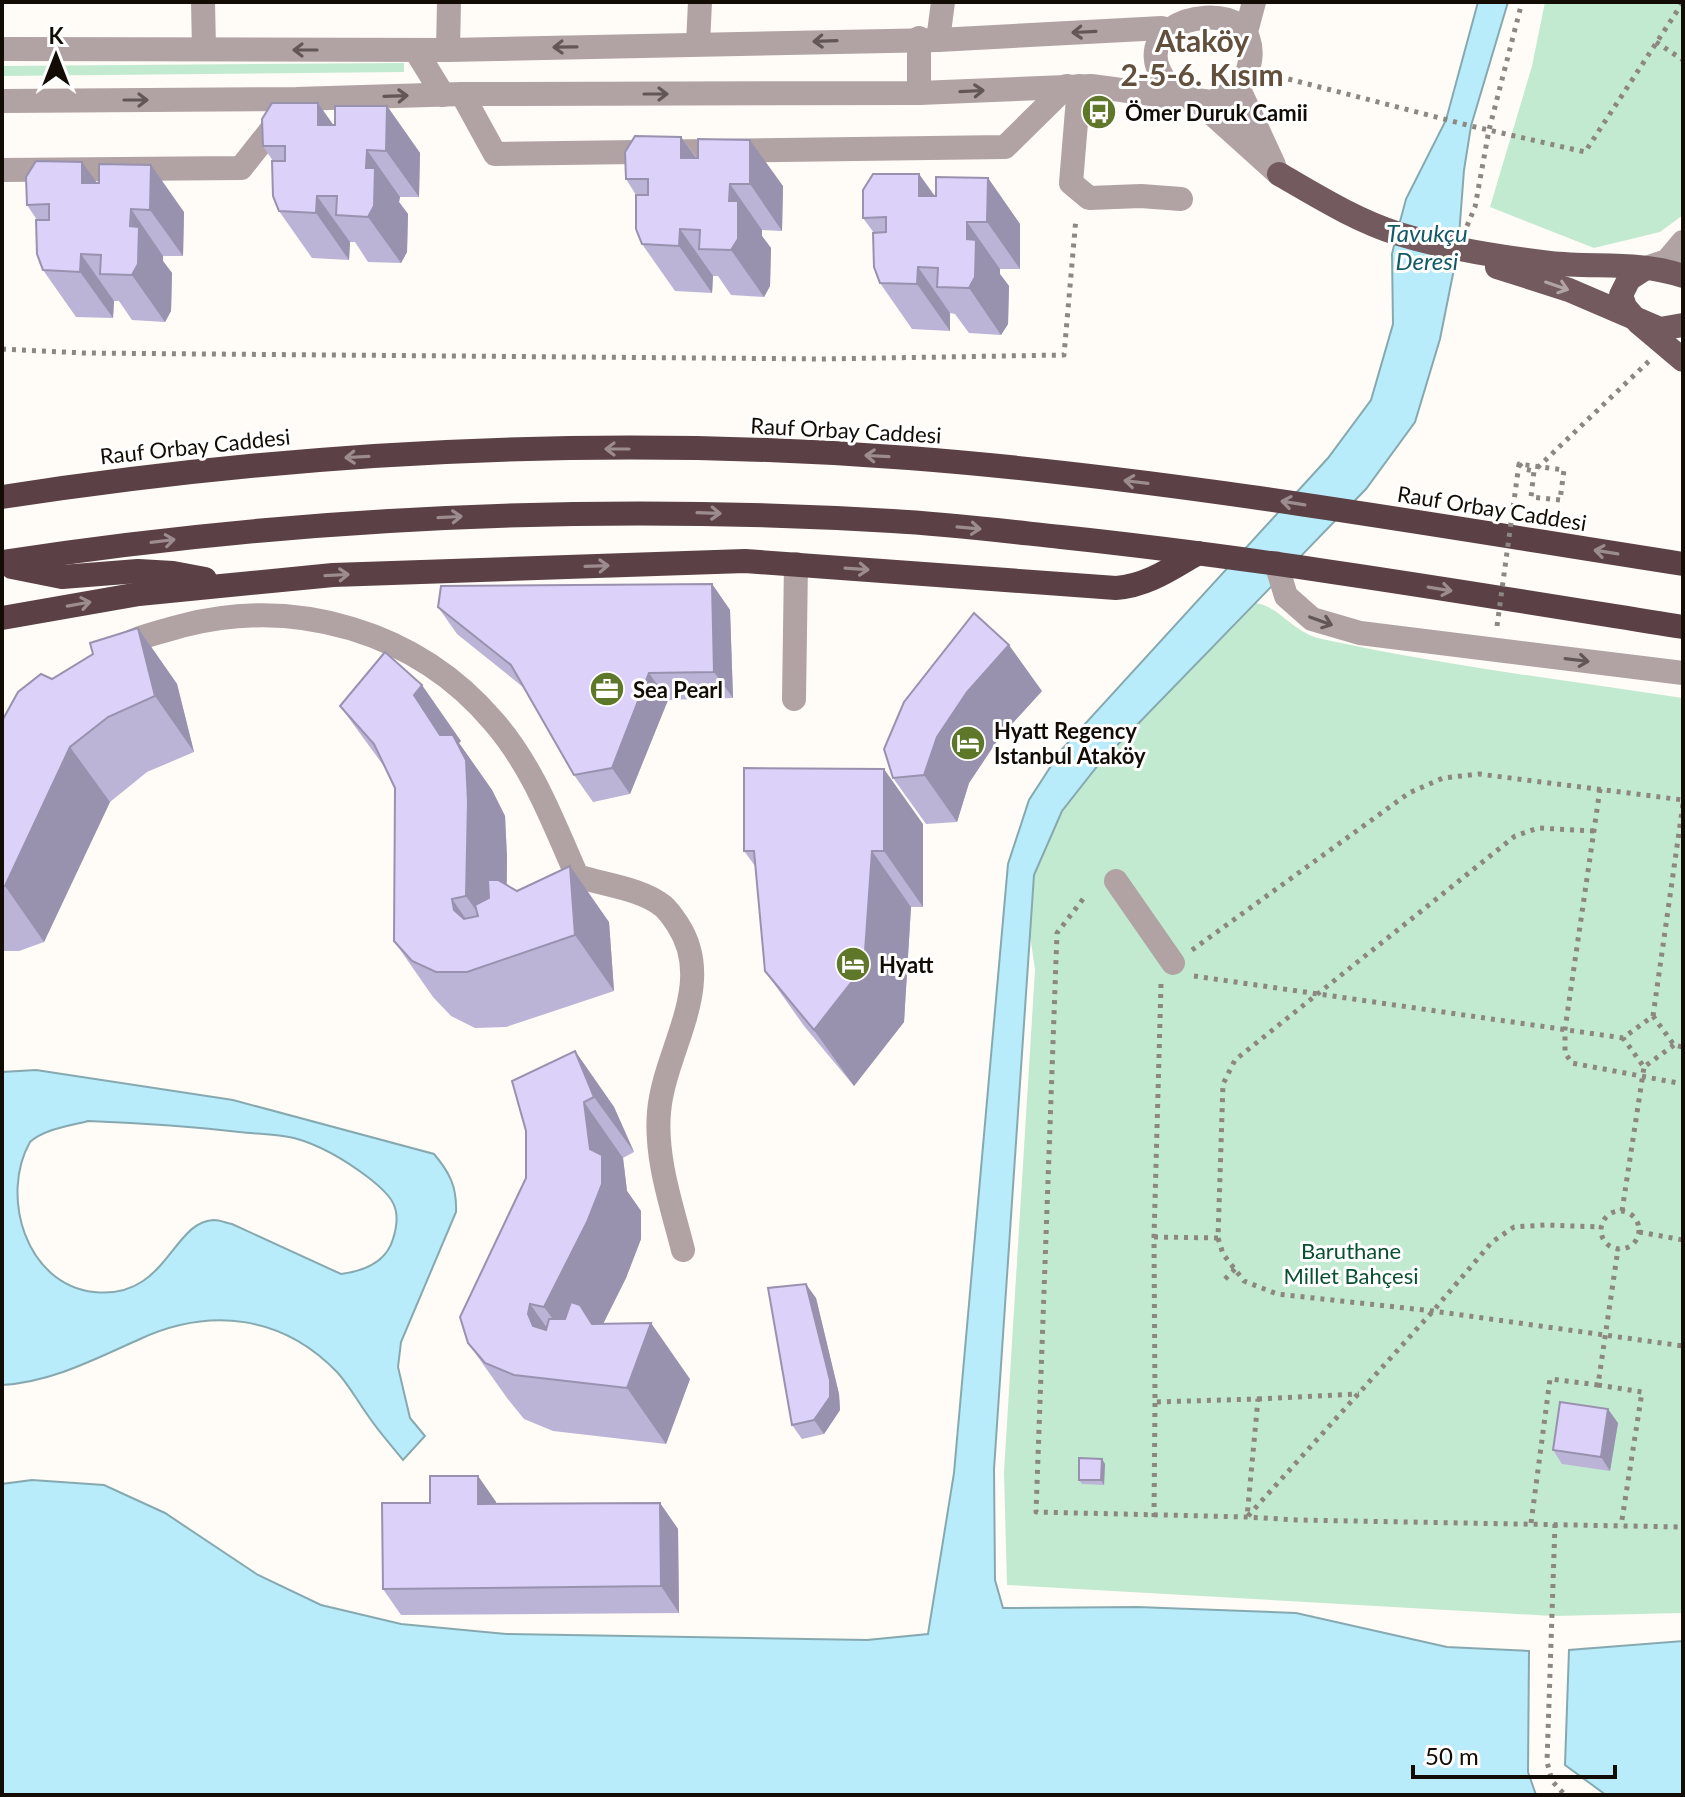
<svg xmlns="http://www.w3.org/2000/svg" width="1685" height="1797" font-family="Lato,sans-serif">
<style>
.green{fill:#c2ead0}
.water{fill:#b8ecfa;stroke:#86a9b0;stroke-width:2;fill-rule:evenodd}
.lines{fill:none;stroke-linecap:round;stroke-linejoin:round}
.path{stroke:#8c8781;stroke-width:5;stroke-dasharray:4 6;stroke-linecap:butt}
.minor{stroke:#b1a2a4;stroke-width:24}
.major{stroke:#725a5e;stroke-width:24}
.highway{stroke:#5b4045;stroke-width:24}
.path-bridge{stroke:#8c8781;stroke-width:5;stroke-dasharray:4 6;stroke-linecap:butt}
.wall{fill:#bcb4d6}
.shaded-wall{fill:#9992ae}
.building{fill:#dbd1f9;stroke:#9992ae;stroke-width:2}
.oneway{stroke:#625754}
.oneway2{stroke:#b1a4a6}
.oneway3{stroke:#9d8c8f}
.labels{text-anchor:middle;dominant-baseline:central;stroke-width:6;stroke-linejoin:round;paint-order:stroke}
.poi-label{font-size:22px;font-weight:bold;fill:#130c05;stroke:#fff;text-anchor:start}
.street-label{font-size:22px;fill:#130c05;stroke:#fff}
.park-label{font-size:22px;fill:#085030;stroke:#fff}
.water-label{font-size:24px;font-style:italic;fill:#145968;stroke:#fff}
.district-label{font-size:30px;font-weight:bold;fill:#62503d;stroke:#fff}
</style>
<rect width="100%" height="100%" fill="#fffbf6"/>
<!-- green -->
<g class="green">
<path d="M1545,2H1683V215L1660,232L1594,248L1490,207L1532,66Z"/>
<path d="M404,63V72L2,76V66Z"/>
<path d="M1255,603C1280,606 1291,632 1322,639C1441,665 1562,680 1683,698V1613L1553,1616L1007,1585L1004,1472L1035,970L1030,935L1034,875L1062,811L1099,764Z"/>
</g>
<!-- water -->
<g class="water">
<path d="M1478,2H1508L1471,126L1464,170L1458,249L1440,339L1415,422L1366,489L1099,764L1062,811L1034,875L994,1469L995,1580L1003,1608L1137,1607L1296,1613L1447,1647L1529,1651L1528,1772L1536,1795H2V1484L32,1480L104,1485L165,1513L258,1575L321,1605L401,1624L506,1634L867,1640L928,1634L954,1473L1008,864L1029,800L1062,749L1328,458L1371,400L1393,324L1392,254L1397,233L1406,199L1446,120Z"/>
<path d="M36,1070L233,1100L434,1154C450,1173 457,1187 456,1212L401,1342L398,1367L410,1418L425,1436L403,1460C392,1446 379,1432 369,1417C358,1402 349,1385 337,1372C282,1315 210,1307 140,1339C95,1359 52,1382 2,1385V1072ZM88,1121C139,1123 189,1126 239,1132C257,1134 277,1134 294,1138C320,1145 348,1162 369,1178C392,1196 403,1208 393,1239C386,1263 364,1271 341,1274L232,1224C227,1223 219,1220 214,1220C172,1221 167,1300 94,1292C25,1284 0,1195 30,1142C44,1129 70,1126 88,1121Z"/>
<path d="M1683,1641V1795H1606L1565,1765L1569,1650Z"/>
</g>
<g class="lines">
<!-- path -->
<g class="path">
<path d="M1656,42L1683,60"/>
<path d="M1269,74L1471,126L1585,152L1683,2"/>
<path d="M1467,226L1475,207L1489,130L1522,2"/>
<path d="M2,349L84,353L823,359L1064,355L1076,218"/>
<path d="M1519,464L1524,469L1534,471"/>
<path d="M1560,500L1531,497L1534,471L1649,361"/>
<path d="M1600,789L1565,1029V1053L1572,1063L1683,1084"/>
<path d="M1594,831L1538,828L1515,836L1235,1060L1223,1084L1218,1238L1223,1254L1244,1281L1277,1294L1433,1311L1683,1346"/>
<path d="M1083,899L1057,933L1036,1512L1247,1517L1297,1520L1683,1527"/>
<path d="M1192,950L1409,793L1443,778L1479,774L1683,800"/>
<path d="M1194,976L1623,1038"/>
<path d="M1161,984L1154,1237L1155,1402L1258,1399L1247,1517"/>
<path d="M1653,1016L1683,804"/>
<path d="M1674,1045L1644,1067L1623,1038L1653,1016L1674,1045L1683,1047"/>
<path d="M1622,1211L1644,1067"/>
<circle cx="1620" cy="1230" r="19"/>
<path d="M1639,1232L1683,1240"/>
<path d="M1154,1237L1218,1238"/>
<path d="M1225,1279L1235,1269"/>
<path d="M1598,1385L1642,1392L1621,1526"/>
<path d="M1258,1399L1359,1394"/>
<path d="M1248,1516L1433,1311L1492,1242L1514,1227L1545,1225L1601,1227"/>
<path d="M1154,1517L1155,1402"/>
<path d="M1531,1523L1550,1379L1598,1385L1618,1249"/>
<path d="M1555,1524L1547,1762L1552,1781L1565,1795"/>
</g>
<!-- minor -->
<g class="minor">
<path d="M203,2L204,49"/>
<path d="M1246,32L1254,2"/>
<path d="M919,38V93"/>
<path d="M938,40L943,2"/>
<path d="M698,44L700,2"/>
<path d="M2,49L448,50L938,40L1162,28"/>
<path d="M448,50L449,2"/>
<path d="M416,51L443,95"/>
<path d="M1079,86L1071,183L1089,198L1141,196L1181,199"/>
<path d="M1238,87L1274,165"/>
<path d="M462,94L495,154L1005,147L1067,86"/>
<path d="M2,101L296,99L462,94L919,93L1091,86L1211,102C1231,95 1247,83 1250,61C1252,48 1249,36 1241,26C1201,0 1113,37 1180,97"/>
<path d="M1198,101L1279,174"/>
<path d="M2,170L241,168L282,116"/>
<path d="M1646,268L1667,261L1683,242"/>
<path d="M1276,563L1286,596L1312,619L1360,633L1683,673"/>
<path d="M114,651C135,637 157,633 181,626C295,596 417,631 494,722C533,767 553,822 577,876C604,885 640,888 663,906C669,911 674,919 678,925C717,985 664,1050 659,1112C655,1159 672,1206 683,1250"/>
<path d="M794,699L796,564"/>
<path d="M1116,881L1173,963"/>
</g>
<!-- major -->
<g class="major">
<path d="M1279,174C1317,196 1357,221 1399,234C1448,249 1499,257 1550,263C1594,268 1640,261 1683,276"/>
<path d="M1497,267L1569,290L1660,329L1683,325"/>
<path d="M1646,268L1629,279L1621,295L1625,307L1638,322L1683,360"/>
</g>
<!-- highway -->
<g class="highway">
<path d="M2,497C301,451 606,435 909,458C1168,478 1426,524 1683,564"/>
<path d="M2,562C297,517 594,503 892,521C948,524 1005,531 1061,537C1269,559 1476,594 1683,627"/>
<path d="M12,567L62,577L138,571L173,573L205,579"/>
<path d="M2,618L139,594L333,575L745,561L1116,588C1147,586 1172,568 1198,553"/>
</g>
<!-- path-bridge -->
<path class="path-bridge" d="M1497,626L1519,464L1564,470L1560,500"/>
</g>
<!-- wall -->
<g class="wall">
<path d="M387,106L420,153L419,197H400L399,202L408,214L407,252L401,263L368,262L355,242H350L349,260L312,258L279,211L273,161L263,146L334,125Z"/>
<path d="M681,137L697,158L783,186L782,231L762,230V236L771,248L770,286L764,297L731,295L718,276H713L712,293L675,291L642,244L636,195L626,179Z"/>
<path d="M919,174L935,196L988,178L1020,224V269H1000V274L1009,286L1008,324L1001,335L969,333L955,314L950,313V331L912,329L880,283L874,233L863,218Z"/>
<path d="M97,183L184,212L183,256H163V261L172,273L171,311L165,322L132,320L119,301H114L113,318L76,317L43,270L37,220L27,205Z"/>
<path d="M712,584L730,610L733,698L668,700L630,794L593,802L574,775L523,687L457,634L438,607Z"/>
<path d="M138,628L177,684L194,752L147,772L110,802L44,942L19,951H2V721L52,679Z"/>
<path d="M1042,691L999,738L969,783L957,822L926,824L893,778Z"/>
<path d="M340,706L461,741L459,743L492,790L505,816L507,858V885L517,891L609,922L614,991L506,1027L475,1028L451,1016L433,997L394,941L395,788L386,769Z"/>
<path d="M923,824V907H911L904,1022L854,1086L804,1026L765,971L755,866L744,851Z"/>
<path d="M575,1051L614,1107L634,1152L623,1158L627,1191L641,1211V1239L626,1278L603,1324L690,1379L666,1444L553,1431L524,1419L507,1398L468,1343Z"/>
<path d="M816,1298L839,1394L840,1410L824,1434L802,1439L792,1425Z"/>
<path d="M1618,1423L1610,1471L1562,1464L1553,1450Z"/>
<path d="M1102,1459L1105,1464L1104,1485L1082,1484L1079,1480Z"/>
<path d="M478,1476L496,1502V1504L660,1503L678,1529L679,1613L401,1615L383,1589L430,1503Z"/>
</g>
<!-- shaded-wall -->
<g class="shaded-wall">
<path d="M318,103L351,150L318,125Z"/>
<path d="M387,106L420,153L419,197L386,151Z"/>
<path d="M681,137L714,183L681,158Z"/>
<path d="M750,140L783,186L782,231L750,184Z"/>
<path d="M367,150L400,197L399,202L408,214L407,252L401,263L368,217L366,168Z"/>
<path d="M82,162L115,208L82,183Z"/>
<path d="M151,165L184,212L183,256L150,210Z"/>
<path d="M919,174L952,221L919,196Z"/>
<path d="M988,178L1020,224V269L987,222Z"/>
<path d="M730,184L762,230V236L771,248L770,286L764,297L731,250Z"/>
<path d="M317,196L350,242L349,260L316,213Z"/>
<path d="M131,209L163,256V261L172,273L171,311L165,322L132,275Z"/>
<path d="M967,222L1000,269V274L1009,286L1008,324L1001,335L969,288Z"/>
<path d="M680,229L713,276L712,293L679,246Z"/>
<path d="M81,254L114,301L113,318L80,272Z"/>
<path d="M918,267L950,313V331L917,284Z"/>
<path d="M712,584L730,610L733,698L714,672Z"/>
<path d="M138,628L177,684L194,752L155,696Z"/>
<path d="M1009,645L1042,691L999,738L969,783L957,822L924,775L937,737L967,692Z"/>
<path d="M649,673L668,700L630,794L612,768Z"/>
<path d="M422,685L461,741L459,743L492,790L505,816L507,858L505,952L466,896L414,695Z"/>
<path d="M70,747L110,802L44,942L5,886Z"/>
<path d="M884,769L923,824V907L884,851Z"/>
<path d="M872,851L911,907L904,1022L854,1086L814,1030Z"/>
<path d="M570,866L609,922L614,991L575,935Z"/>
<path d="M452,899L491,955L454,910Z"/>
<path d="M575,1051L614,1107L634,1152L594,1097Z"/>
<path d="M584,1102L623,1158L627,1191L641,1211V1239L626,1278L599,1332L651,1323L690,1379L666,1444L627,1388L584,1362L544,1307L590,1149Z"/>
<path d="M806,1284L816,1298L839,1394L840,1410L824,1434L814,1420Z"/>
<path d="M530,1304L569,1359L533,1326L528,1314Z"/>
<path d="M1608,1409L1618,1423L1610,1471L1601,1457Z"/>
<path d="M1102,1459L1105,1464L1104,1485L1101,1480Z"/>
<path d="M478,1476L496,1502L497,1531L478,1504Z"/>
<path d="M660,1503L678,1529L679,1613L661,1586Z"/>
</g>
<!-- building -->
<g class="building">
<path d="M272,103H318V125H335V106H387L386,151L367,150L366,168H375L374,206L368,217L336,215L337,196H317L316,213L279,211L273,196L272,161H285V146H263L262,119Z"/>
<path d="M635,136L681,137V158H698V139L750,140V184H730L729,201H738V239L731,250L699,249L700,230L680,229L679,246L642,244L636,229V195H648V179H626L625,152Z"/>
<path d="M36,161L82,162V183H99V164L151,165L150,210L131,209L130,226L139,227L138,264L132,275L100,274L101,255L81,254L80,272L43,270L37,254L36,220H49V204L27,205L26,177Z"/>
<path d="M873,174H919V196H936V177L988,178L987,222H967V239L976,240L975,277L969,288L937,287L938,268L918,267L917,284L880,283L874,267L873,233L886,232V217L863,218V190Z"/>
<path d="M712,584L714,672L649,673L612,768L574,775L511,665L438,607L441,586Z"/>
<path d="M974,613L1009,645L967,692L937,737L924,775L893,778L884,749L904,702Z"/>
<path d="M138,628L155,696L108,717L70,747L5,886L2,887V721L18,692L41,674L52,679L93,654L90,643Z"/>
<path d="M385,652L422,685L414,695L440,735H453L466,760L468,802L466,896L452,899L454,910L464,919L478,916L475,905L489,898L488,880H498L517,891L570,866L575,935L467,972H436L412,961L394,941L395,788L374,744L340,706Z"/>
<path d="M744,768L884,769V851H872L864,966L814,1030L765,971L754,851H744Z"/>
<path d="M575,1051L594,1097L584,1102L590,1149L602,1155V1184L587,1222L544,1307L530,1304L528,1314L533,1326L546,1330L549,1319H565L571,1302L580,1305L592,1324L651,1323L627,1388L514,1375L485,1363L468,1343L460,1317L526,1178V1131L512,1081Z"/>
<path d="M806,1284L830,1380V1397L814,1420L792,1425L768,1288Z"/>
<path d="M1560,1402L1608,1409L1601,1457L1553,1450Z"/>
<path d="M1079,1458L1102,1459L1101,1480H1079Z"/>
<path d="M430,1476H478V1504L660,1503L661,1586L383,1589L382,1503H430Z"/>
</g>
<!-- one-way arrows -->
<defs><path id="oneway-shaft" d="M-6 0H5M1.5-3L5.5 0L1.5 3" fill="none" stroke-width="1.6" stroke-linecap="round" stroke-linejoin="round" transform="scale(2)"/></defs>
<g class="oneway">
<use href="#oneway-shaft" transform="translate(1084 32) rotate(177)"/>
<use href="#oneway-shaft" transform="translate(825 41) rotate(178)"/>
<use href="#oneway-shaft" transform="translate(565 47) rotate(179)"/>
<use href="#oneway-shaft" transform="translate(305 50) rotate(-180)"/>
<use href="#oneway-shaft" transform="translate(972 91) rotate(-3)"/>
<use href="#oneway-shaft" transform="translate(656 94)"/>
<use href="#oneway-shaft" transform="translate(396 96) rotate(-2)"/>
<use href="#oneway-shaft" transform="translate(136 100)"/>
<use href="#oneway-shaft" transform="translate(1321 621) rotate(20)"/>
<use href="#oneway-shaft" transform="translate(1577 660) rotate(7)"/>
</g>
<use class="oneway2" href="#oneway-shaft" transform="translate(1557 286) rotate(19)"/>
<g class="oneway3">
<use href="#oneway-shaft" transform="translate(617 449) rotate(180)"/>
<use href="#oneway-shaft" transform="translate(877 456) rotate(-177)"/>
<use href="#oneway-shaft" transform="translate(357 457) rotate(177)"/>
<use href="#oneway-shaft" transform="translate(1136 482) rotate(-173)"/>
<use href="#oneway-shaft" transform="translate(1293 503) rotate(-171)"/>
<use href="#oneway-shaft" transform="translate(709 513) rotate(2)"/>
<use href="#oneway-shaft" transform="translate(450 517) rotate(-3)"/>
<use href="#oneway-shaft" transform="translate(969 528) rotate(5)"/>
<use href="#oneway-shaft" transform="translate(163 541) rotate(-7)"/>
<use href="#oneway-shaft" transform="translate(1606 552) rotate(-171)"/>
<use href="#oneway-shaft" transform="translate(597 566) rotate(-2)"/>
<use href="#oneway-shaft" transform="translate(857 569) rotate(4)"/>
<use href="#oneway-shaft" transform="translate(337 575) rotate(-3)"/>
<use href="#oneway-shaft" transform="translate(1440 589) rotate(9)"/>
<use href="#oneway-shaft" transform="translate(79 604) rotate(-10)"/>
</g>
<!-- icons -->
<defs>
<g id="bus-disc" transform="scale(1.8)"><circle r="9.5" fill="#5f7729" stroke="#fff"/><path d="M-5-6H5V4H4V6H2V4H-2V6H-4V4H-5ZM-3.5-4V0h7V-4ZM-3.5 1.2v1.5H-2V1.2ZM2 1.2v1.5H3.5V1.2Z" fill="#fff"/></g>
<g id="office-disc" transform="scale(1.8)"><circle r="9.5" fill="#5f7729" stroke="#fff"/><path d="M-6-3h4V-5.5h4V-3h4V5H-6ZM-1-4.5V-3h2v-1.5ZM-6 0V1H6V0Z" fill="#fff"/></g>
<g id="hotel-disc" transform="scale(1.8)"><circle r="9.5" fill="#5f7729" stroke="#fff"/><path d="M-6-4.5h1.5V1H6V5H4.5V3h-9V5H-6ZM-4 0a1.8 1.8 0 1 1 3.6 0ZM.5 0V-2.5h3Q6-2.5 6 0Z" fill="#fff"/></g>
</defs>
<g fill-rule="evenodd">
<use href="#bus-disc" x="1099" y="112"/>
<use href="#office-disc" x="607" y="689"/>
<use href="#hotel-disc" x="968" y="743"/>
<use href="#hotel-disc" x="853" y="964"/>
</g>
<g class="labels">
<!-- poi labels -->
<g class="poi-label">
<text x="1125" y="112">Ömer Duruk Camii</text>
<text x="633" y="689">Sea Pearl</text>
<text x="994" y="730">Hyatt Regency<tspan x="994" dy="25">Istanbul Ataköy</tspan></text>
<text x="879" y="964">Hyatt</text>
</g>
<!-- street labels -->
<g class="street-label">
<text transform="translate(846 430) rotate(3)">Rauf Orbay Caddesi</text>
<text transform="translate(195 446) rotate(-6)">Rauf Orbay Caddesi</text>
<text transform="translate(1492 508) rotate(9)">Rauf Orbay Caddesi</text>
</g>
<!-- park labels -->
<g class="park-label">
<text x="1351" y="1250">Baruthane<tspan x="1351" dy="25">Millet Bahçesi</tspan></text>
</g>
<!-- water labels -->
<g class="water-label">
<text x="1427" y="232">Tavukçu<tspan x="1427" dy="28">Deresi</tspan></text>
</g>
<!-- district labels -->
<g class="district-label">
<text x="1202" y="40">Ataköy<tspan x="1202" dy="34">2-5-6. Kısım</tspan></text>
</g>
</g>
<!-- border -->
<rect width="1685" height="1797" fill="none" stroke="#130c05" stroke-width="8"/>
<!-- north arrow -->
<g transform="translate(56 56)" stroke="#ffffff" stroke-width="6" paint-order="stroke">
<path d="M0-6L14 30L0 20L-14 30Z" fill="#130c05"/>
<text y="-12" font-size="22" font-weight="bold" text-anchor="middle" fill="#130c05">K</text>
</g>
<!-- scale -->
<path d="M1413 1765v12h202v-12" fill="none" stroke="#130c05" stroke-width="4"/>
<text x="1425" y="1765" font-size="24" fill="#130c05" stroke="#ffffff" stroke-width="6" paint-order="stroke">50 m</text>
</svg>
